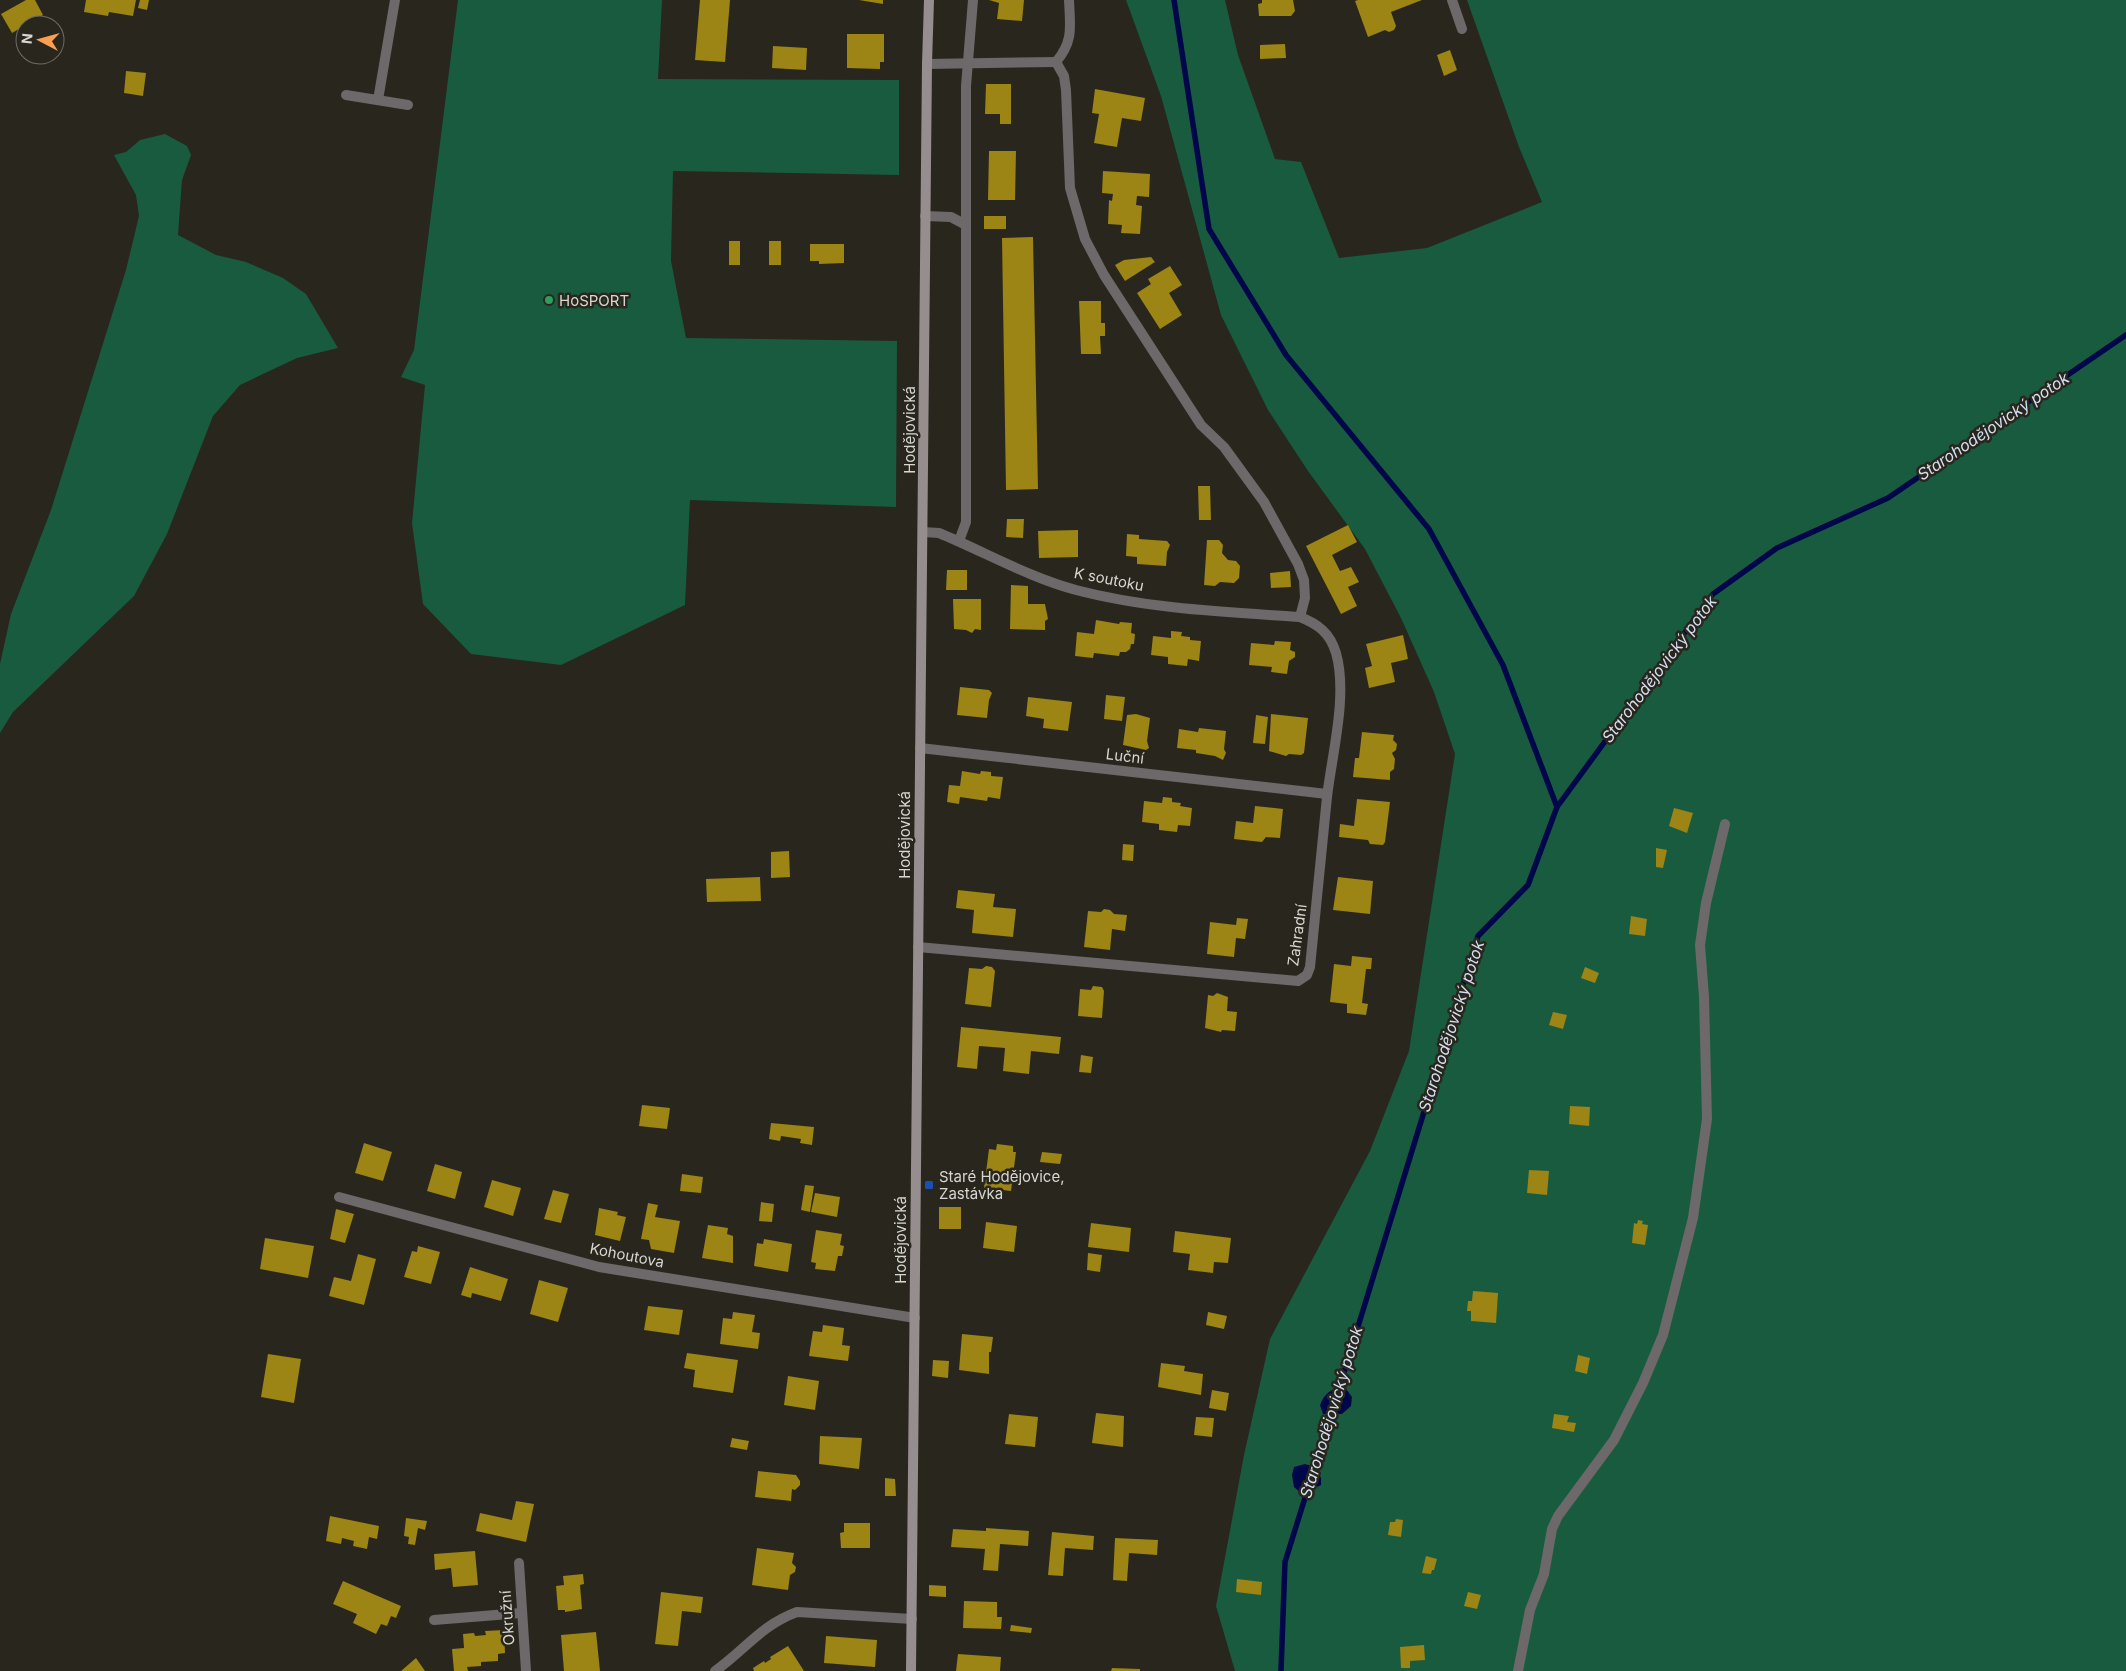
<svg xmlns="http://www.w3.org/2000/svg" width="2126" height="1671" font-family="Inter,sans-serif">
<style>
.green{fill:#195b3f}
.water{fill:#00064a}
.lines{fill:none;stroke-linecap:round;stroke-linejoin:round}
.stream{stroke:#00064a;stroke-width:5.5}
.building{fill:#9c8415}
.street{stroke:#6d6869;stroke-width:10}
.secondary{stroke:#968d8f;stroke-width:10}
.leisure-dot{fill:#2e9e5b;stroke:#28261d;stroke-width:2}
.transit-dot{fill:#1a4fb4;stroke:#28261d;stroke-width:2}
.labels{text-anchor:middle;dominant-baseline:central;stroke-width:5;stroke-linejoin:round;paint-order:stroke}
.poi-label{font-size:15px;fill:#d8d6d1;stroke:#28261d;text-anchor:start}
.street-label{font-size:15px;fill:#d8d6d1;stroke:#28261d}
.water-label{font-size:16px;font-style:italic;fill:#d5dff4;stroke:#28261d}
</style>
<rect width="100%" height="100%" fill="#28261d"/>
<!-- green -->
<g class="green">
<path d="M458,0H662L658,79L899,80V175L673,171L671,261L686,338L897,341L896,507L690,500L685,605L561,665L471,654L423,604L412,523L425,385L401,377L414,350Z"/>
<path d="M1126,0H1225L1238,55L1275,159L1301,162L1339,258L1427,248L1542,202L1519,147L1467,0H2126V1671H1235L1216,1606L1244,1455L1270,1339L1370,1151L1409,1051L1455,754L1434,692L1401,618L1365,549L1308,471L1268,410L1221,315L1161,96Z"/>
<path d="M165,134L187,146L191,155L182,180L178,235L216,255L246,262L283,278L306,294L338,348L297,358L240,385L213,416L167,534L134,596L13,712L0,733V664L11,614L51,510L126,270L139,216L136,195L114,155L126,152L140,140Z"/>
</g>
<!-- water -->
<g class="water">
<path d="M1338,1388L1346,1389L1352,1397L1351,1406L1342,1414H1323L1320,1405C1324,1395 1328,1391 1338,1388Z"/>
<path d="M1305,1464L1315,1467L1321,1478V1485L1302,1494L1294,1487L1292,1475L1294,1467Z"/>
</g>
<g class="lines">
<!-- stream -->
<g class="stream">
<path d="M1174,0L1209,229L1286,355L1429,529L1503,665L1557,807"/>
<path d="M1337,1395L1478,936L1528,885L1557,807L1713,594L1777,548L1888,498L2126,335"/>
<path d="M1312,1474L1333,1406"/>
<path d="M1281,1671L1285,1562L1309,1485"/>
</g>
</g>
<!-- building -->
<g class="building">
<path d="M26,0H35L43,15L12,33L1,14Z"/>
<path d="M86,0H136L133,16L109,12L108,16L84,12Z"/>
<path d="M140,0H149L147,10L138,8Z"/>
<path d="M700,0H730L725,62L695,60Z"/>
<path d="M859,0H883V4Z"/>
<path d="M989,0H1024L1022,21L997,19L999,3Z"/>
<path d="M1262,0H1293L1295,11L1291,16H1259L1258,4L1262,3Z"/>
<path d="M1358,0H1422L1391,12L1396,26L1394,30L1389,32L1385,30L1368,37L1355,1Z"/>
<path d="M847,34H884V62H880V69L847,68Z"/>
<path d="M1285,44L1286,58L1260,59V45Z"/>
<path d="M773,46L807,48L806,70L772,68Z"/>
<path d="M1450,50L1457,70L1444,76L1437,55Z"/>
<path d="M126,71L146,73L143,96L124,93Z"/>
<path d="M986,84H1011V124H1000V114H985Z"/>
<path d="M1095,89L1145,98L1141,121L1122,118L1117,147L1094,143L1099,114L1092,113Z"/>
<path d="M989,151H1016L1015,200H988Z"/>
<path d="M1103,171L1150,174L1149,197L1137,196L1136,205L1142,206L1140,234L1121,233L1122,225L1108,224L1109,200L1112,201L1113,194L1102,193Z"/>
<rect x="984" y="216" width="22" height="13"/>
<path d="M1033,237L1038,489L1006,490L1002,238Z"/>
<rect x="729" y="241" width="11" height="24"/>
<rect x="769" y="241" width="12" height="24"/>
<path d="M810,244H844V263L819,264V261H810Z"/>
<path d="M1151,257L1155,262L1125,281L1115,265L1124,260Z"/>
<path d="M1170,266L1182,285L1169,293L1182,315L1160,329L1137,293L1151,284L1148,279Z"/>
<path d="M1079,301H1101V323H1105V336H1100L1101,354H1081Z"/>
<path d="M1198,486H1210L1211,520H1199Z"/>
<path d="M1007,519H1024L1023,538L1006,537Z"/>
<path d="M1348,525L1357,542L1332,555L1340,571L1351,567L1359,582L1348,587L1357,606L1341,614L1306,546Z"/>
<path d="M1078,530V557L1039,558L1038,531Z"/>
<path d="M1127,534L1139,535V539L1167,541L1170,545L1167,552L1166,566L1137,564V557L1126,556Z"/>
<path d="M1207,540H1219L1223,545L1222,553L1228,560L1236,561L1240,566L1239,578L1234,583L1220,582L1215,586L1204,585Z"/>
<path d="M947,570H967V590H946Z"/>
<path d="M1290,571L1291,587L1271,588L1270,573Z"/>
<path d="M1011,585L1028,586V604H1045L1048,619L1045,621V630L1010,629Z"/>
<path d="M953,599H981V630L975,629L972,633L966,630L954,629Z"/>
<path d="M1096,620L1119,624L1120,622L1132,623L1131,633L1135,634L1134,644H1131L1130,649L1126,652H1120L1119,656L1094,653L1093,658L1075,656L1077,632L1094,634Z"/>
<path d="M1171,631L1182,632L1181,636L1190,637V640L1201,641L1199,661L1188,659L1187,666L1168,664V657L1151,655L1153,636L1171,638Z"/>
<path d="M1403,635L1408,659L1391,663L1395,682L1369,688L1365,668L1372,666L1366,644Z"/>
<path d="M1275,641L1291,642L1290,650L1295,652V657L1289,661L1287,674L1271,672L1272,667L1249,665L1251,643L1274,645Z"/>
<path d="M960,687L989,690L992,693L989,700L987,718L957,715Z"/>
<path d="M1106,695L1125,697L1122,721L1104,719Z"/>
<path d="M1028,697L1072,702L1068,731L1043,728L1044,719L1026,716Z"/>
<path d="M1136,714L1150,718L1147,741L1149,748L1146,750L1123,745L1127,715Z"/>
<path d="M1271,714L1308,718L1304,753L1301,755L1289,754L1286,756L1269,751Z"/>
<path d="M1256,715L1268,717L1265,744L1253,743Z"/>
<path d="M1199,728L1226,731L1224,749L1226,753L1223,760L1215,756L1196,753V750L1177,748L1179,729L1198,732Z"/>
<path d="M1362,732L1394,735L1393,740L1397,744L1396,750L1392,753L1395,759L1394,769L1390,772V780L1353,777L1355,758H1359Z"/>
<path d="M962,771L980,774L981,771L991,772V776L1003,777L1000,799L988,797L987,801L960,797L959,804L947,802L949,785L960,786Z"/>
<path d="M1163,797L1172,798V802L1181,803L1180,806L1192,808L1190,826L1178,825L1177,832L1159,830V824L1142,822L1144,801L1162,803Z"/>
<path d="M1357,799L1390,802L1385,842L1383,845L1370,844L1368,840L1339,837L1340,824L1354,826Z"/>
<path d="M1255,806L1283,809L1280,838L1266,837L1262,842L1234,839L1236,821L1253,823Z"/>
<path d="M1674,808L1693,813L1687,833L1669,826Z"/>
<path d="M1123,844L1134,845L1133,861L1122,860Z"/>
<path d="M1656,848L1667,850L1663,868L1656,867Z"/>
<path d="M789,851L790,877L771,878V852Z"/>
<path d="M760,877L761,901L707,902L706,879Z"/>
<path d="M1338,877L1373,881L1370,914L1333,910Z"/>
<path d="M958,890L995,894L993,907L1016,909L1013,937L972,933L974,910L956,908Z"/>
<path d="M1104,909L1110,910L1114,914L1127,915L1125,931L1112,929L1110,950L1084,947L1088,911L1101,912Z"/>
<path d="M1631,916L1647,919L1645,936L1629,934Z"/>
<path d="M1237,918L1248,919L1245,939L1236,938L1234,957L1207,954L1210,922L1236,925Z"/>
<path d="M1352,956L1372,958L1371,969H1366L1362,1003L1368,1004L1366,1015L1347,1013V1004L1330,1002L1334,964L1351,966Z"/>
<path d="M986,966L992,967L995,971L991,1007L965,1004L969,968L982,969Z"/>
<path d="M1585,967L1599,973L1595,983L1581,978Z"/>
<path d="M1093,986L1102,987L1104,991L1102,1018L1078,1016L1080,989L1091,990Z"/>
<path d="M1217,993L1228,997L1227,1011L1237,1012L1235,1031L1222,1030L1221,1032L1205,1028L1208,995L1213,996Z"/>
<path d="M1553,1012L1567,1015L1563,1029L1549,1025Z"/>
<path d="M961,1027L1061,1037L1059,1054L1031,1051L1029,1074L1003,1071L1005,1048L979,1046L977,1069L957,1067Z"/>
<path d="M1081,1055L1093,1057L1091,1073L1079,1072Z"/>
<path d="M642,1105L670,1108L667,1129L639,1126Z"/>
<path d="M1570,1106L1590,1107L1589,1126L1569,1124Z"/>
<path d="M771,1123L814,1127L812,1145L800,1143L801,1139L781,1136L780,1141L769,1139Z"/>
<path d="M364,1143L392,1152L383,1181L355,1173Z"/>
<path d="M997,1144L1013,1146V1152H1016L1011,1191L984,1188L989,1149L996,1150Z"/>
<path d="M1042,1152L1062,1154L1060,1164L1040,1162Z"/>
<path d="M435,1164L462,1172L455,1199L427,1191Z"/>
<path d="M1529,1170L1549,1171L1547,1195L1527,1193Z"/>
<path d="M682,1174L703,1177L701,1193L680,1191Z"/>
<path d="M492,1180L521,1188L513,1216L484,1207Z"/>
<path d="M805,1185L814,1186L810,1212L801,1210Z"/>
<path d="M553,1190L569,1194L561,1223L544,1219Z"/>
<path d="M815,1193L840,1197L837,1217L811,1212Z"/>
<path d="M761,1202L774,1204L772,1222L759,1221Z"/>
<path d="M648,1203L658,1205L655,1217L680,1221L674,1253L651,1249L649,1240L641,1239Z"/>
<rect x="939" y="1207" width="22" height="22"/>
<path d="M599,1208L618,1212L617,1215L626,1217L620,1241L595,1235Z"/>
<path d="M336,1209L354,1214L345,1243L330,1239Z"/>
<path d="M1638,1220L1643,1221L1642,1224L1648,1225L1645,1245L1632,1243L1634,1223L1637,1224Z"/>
<path d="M986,1222L1017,1226L1014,1252L983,1248Z"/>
<path d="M1091,1223L1131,1228L1129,1252L1088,1247Z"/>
<path d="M708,1225L728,1228L727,1234L733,1236V1263L702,1258Z"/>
<path d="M816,1230L842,1234L840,1245L844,1246L842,1256H838L835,1271L815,1269L816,1263L811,1262Z"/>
<path d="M1175,1231L1231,1238L1228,1263L1214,1262L1213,1273L1188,1270L1190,1254L1173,1252Z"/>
<path d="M265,1238L314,1246L308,1278L260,1269Z"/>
<path d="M764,1239L792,1244L788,1272L754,1266L757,1243L763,1244Z"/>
<path d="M418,1246L440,1252L431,1284L404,1277L412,1251L417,1252Z"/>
<path d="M1088,1253L1102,1255L1100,1272L1087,1270Z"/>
<path d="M358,1254L376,1259L364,1305L329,1296L334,1277L351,1281Z"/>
<path d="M470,1267L508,1279L501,1301L472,1293L471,1298L461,1295Z"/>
<path d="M539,1280L568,1288L558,1322L530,1314Z"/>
<path d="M1473,1291L1498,1293L1496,1323L1471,1321V1311H1467L1468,1301H1472Z"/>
<path d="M648,1306L683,1310L679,1335L644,1330Z"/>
<path d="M733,1312L755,1315L752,1332L760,1333L758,1349L720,1344L723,1318L732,1319Z"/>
<path d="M1208,1312L1227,1316L1224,1329L1206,1325Z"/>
<path d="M823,1325L844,1328L842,1345L850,1346L848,1361L809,1356L813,1331L822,1332Z"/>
<path d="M962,1334L993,1337L991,1352H989V1374L959,1370Z"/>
<path d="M687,1353L738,1360L733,1393L693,1387L695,1370L684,1368Z"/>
<path d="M268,1354L301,1359L294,1403L261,1397Z"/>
<path d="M1578,1355L1590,1358L1587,1374L1575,1371Z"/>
<path d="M933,1360L949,1361L948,1378L932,1376Z"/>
<path d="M1161,1363L1185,1366L1184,1371L1203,1374L1201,1395L1158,1387Z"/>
<path d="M788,1376L819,1381L815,1410L784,1405Z"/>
<path d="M1212,1390L1229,1393L1226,1411L1209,1408Z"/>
<path d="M1096,1413L1124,1416L1123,1447L1092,1443Z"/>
<path d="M1009,1414L1038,1417L1035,1447L1005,1444Z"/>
<path d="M1554,1414L1569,1416L1567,1422L1576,1423L1574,1432L1552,1428Z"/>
<path d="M1196,1417L1214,1418L1212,1437L1194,1435Z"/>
<path d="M820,1436L862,1438L859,1469L819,1464Z"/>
<path d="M732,1438L749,1441L747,1450L730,1447Z"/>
<path d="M758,1471L796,1475L800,1481V1485L795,1490L792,1489L791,1501L755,1497Z"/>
<path d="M885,1478L895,1479L896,1496H885Z"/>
<path d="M516,1501L534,1504L526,1542L476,1531L480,1513L512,1520Z"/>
<path d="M330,1516L379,1526L377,1539L369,1537L367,1549L353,1546L354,1541L342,1538L341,1544L326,1541Z"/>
<path d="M406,1518L427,1521L425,1530L418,1528L415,1545L408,1544L409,1537L404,1536Z"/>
<path d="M1396,1519L1403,1520L1401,1537L1388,1535L1390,1522H1395Z"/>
<path d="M844,1523H870V1548H841L840,1533L844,1532Z"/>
<path d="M986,1528L1029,1531L1028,1546L1000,1544L998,1571L983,1570L985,1549L951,1547L953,1529L986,1531Z"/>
<path d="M1052,1532L1094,1536L1093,1550L1065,1548L1063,1576L1048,1575Z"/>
<path d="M1115,1538L1158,1540L1157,1555L1129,1553L1127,1581L1113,1580Z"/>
<path d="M757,1548L794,1553L792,1563L796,1567L795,1572L790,1575L788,1590L752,1585Z"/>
<path d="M475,1551L478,1585L453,1587L451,1568L435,1570L434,1554Z"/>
<path d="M1426,1556L1437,1559L1434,1570H1432L1431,1574L1422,1573Z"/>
<path d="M583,1574L584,1584L580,1585L582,1609L565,1612V1610H558L556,1586L564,1585L563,1576Z"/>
<path d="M1237,1579L1262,1582L1261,1595L1236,1592Z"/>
<path d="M343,1581L401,1606L396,1618L391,1616L387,1626L381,1624L376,1634L353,1623L357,1614L333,1604Z"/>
<path d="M929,1585L946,1586V1597L929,1596Z"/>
<path d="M661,1592L703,1597L701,1613L682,1611L678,1646L655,1644Z"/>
<path d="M1468,1592L1481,1595L1477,1609L1464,1606Z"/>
<path d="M964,1601L997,1602V1617H1002L1001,1629L963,1628Z"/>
<path d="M1011,1625L1032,1628L1031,1633L1010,1631Z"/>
<path d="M504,1630L505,1653L498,1654V1661L481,1662V1666L467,1667L468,1671H454L452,1649L464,1648L463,1634L474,1633L475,1636L486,1635L485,1631Z"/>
<path d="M596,1632L600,1671H564L561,1635Z"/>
<path d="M826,1636L877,1640L875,1667L824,1663Z"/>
<path d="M1424,1645L1425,1660L1410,1661V1668H1401L1400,1647Z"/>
<path d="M788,1646L804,1671H754L753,1668L764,1661L765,1663L771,1659L770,1657Z"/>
<path d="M958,1654L1001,1657L1000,1671H956Z"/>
<path d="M416,1658L425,1671H401Z"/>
<path d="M1112,1668L1140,1669V1671H1111Z"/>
</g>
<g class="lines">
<!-- street -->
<g class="street">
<path d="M1069,0C1070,26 1074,41 1056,62L1064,76L1066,90L1070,188L1085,239L1104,275L1201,425L1224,447L1264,502L1298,564L1304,580L1305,598L1300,617"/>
<path d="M1452,0L1462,29"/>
<path d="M927,64L1056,62"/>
<path d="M346,95L408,105"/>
<path d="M378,100L395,0"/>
<path d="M925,216L951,217L966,225"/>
<path d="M959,541L966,522V86L973,0"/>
<path d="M920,748L1327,794"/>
<path d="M918,947L1298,981L1307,975L1310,967C1316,910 1321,853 1327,797C1332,754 1348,695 1336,653C1330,633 1318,624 1300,617C1226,612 1148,609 1076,590C1030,578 983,551 939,533L923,532"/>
<path d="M339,1197L599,1267L915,1318"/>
<path d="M519,1563L526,1671"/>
<path d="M434,1620L521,1613"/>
<path d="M715,1671C744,1651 761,1625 797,1612L912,1619"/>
<path d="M1518,1671L1530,1610L1544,1574L1552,1529L1558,1516L1614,1440L1643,1383L1663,1335L1693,1218L1707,1119L1704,997L1700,945L1706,903L1725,824"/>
</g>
<!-- secondary -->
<path class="secondary" d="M911,1671L927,64L929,0"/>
</g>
<!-- markers -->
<circle class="leisure-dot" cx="549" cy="300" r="5"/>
<rect class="transit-dot" x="924" y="1180" width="10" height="10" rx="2.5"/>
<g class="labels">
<!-- poi labels -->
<g class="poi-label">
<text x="559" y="300">HoSPORT</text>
<text x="939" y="1176">Staré Hodějovice,<tspan x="939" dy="17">Zastávka</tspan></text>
</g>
<!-- street labels -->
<g class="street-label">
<text transform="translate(909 430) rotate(-90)">Hodějovická</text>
<text transform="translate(1109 579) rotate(11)">K soutoku</text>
<text transform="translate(1125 756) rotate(7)">Luční</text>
<text transform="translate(904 835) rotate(-90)">Hodějovická</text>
<text transform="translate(1297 935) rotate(-82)">Zahradní</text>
<text transform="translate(900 1240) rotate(-90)">Hodějovická</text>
<text transform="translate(627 1255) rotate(11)">Kohoutova</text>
<text transform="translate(507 1618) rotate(-94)">Okružní</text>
</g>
<!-- water labels -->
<g class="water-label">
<text transform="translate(1993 426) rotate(-34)">Starohodějovický potok</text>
<text transform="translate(1659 669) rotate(-53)">Starohodějovický potok</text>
<text transform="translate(1451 1026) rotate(-72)">Starohodějovický potok</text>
<text transform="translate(1331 1412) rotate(-73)">Starohodějovický potok</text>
</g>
</g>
<!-- north arrow -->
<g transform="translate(40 40) rotate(276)"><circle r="24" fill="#28261d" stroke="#6e6c65"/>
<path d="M0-4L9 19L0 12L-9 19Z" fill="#fb9e51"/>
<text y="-8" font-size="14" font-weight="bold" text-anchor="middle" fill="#d8d6d1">N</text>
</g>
</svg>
